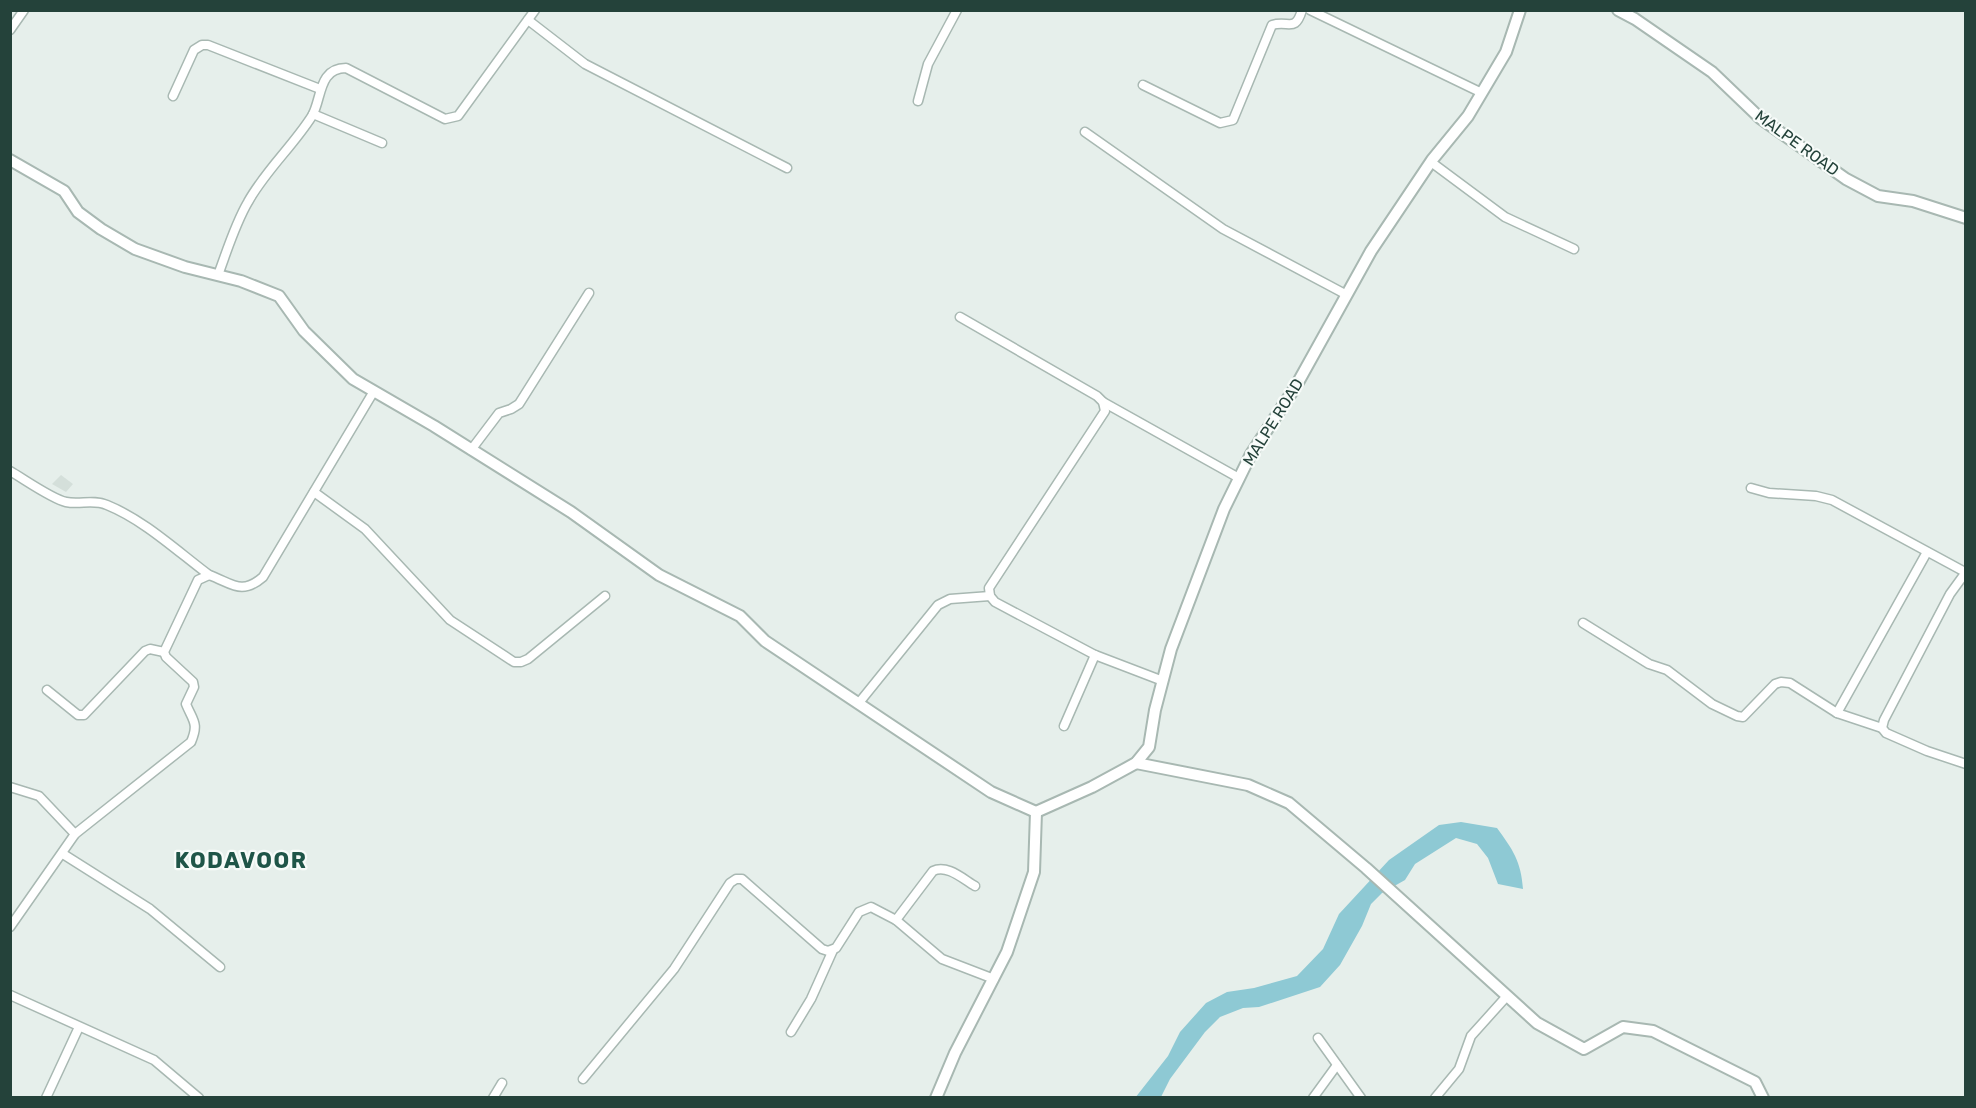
<svg xmlns="http://www.w3.org/2000/svg" width="1976" height="1108" font-family="Rubik,sans-serif">
<style>
.built{fill:#d4dfda}
.water{fill:#8ec9d4}
.lines{fill:none;stroke-linecap:round;stroke-linejoin:round}
.minor-casing{stroke:#a8b8b2;stroke-width:11}
.tertiary-casing{stroke:#a8b8b2;stroke-width:14}
.minor{stroke:#fff;stroke-width:8}
.tertiary{stroke:#fff;stroke-width:10}
.labels{text-anchor:middle;dominant-baseline:central;stroke-width:4.5;stroke-linejoin:round;paint-order:stroke}
.street-label{font-size:16px;fill:#24423a;stroke:#f7fbf9}
.district-label{font-size:22px;font-weight:bold;letter-spacing:1.5px;fill:#1f5548;stroke:#f7fbf9}
</style>
<rect width="100%" height="100%" fill="#e6efeb"/>
<!-- built -->
<path class="built" d="M61,475L73,484L66,492L52,484Z"/>
<!-- water -->
<path class="water" d="M1461,822L1497,828C1513,850 1521,861 1523,889L1498,884L1488,858L1477,844L1456,838L1415,864L1405,880L1382,893L1371,904L1362,926L1340,965L1320,987L1259,1007L1243,1008L1220,1017L1205,1032L1170,1079L1161,1097L1135,1098L1168,1056L1180,1032L1206,1003L1227,992L1254,988L1297,976L1323,949L1339,914L1389,860L1439,825Z"/>
<g class="lines">
<!-- minor casing -->
<g class="minor-casing">
<g id="minor">
<path d="M1310,10L1482,93"/>
<path d="M528,20L585,64L787,168"/>
<path d="M10,30L24,10"/>
<path d="M1143,85L1220,123L1233,120L1272,25C1289,20 1295,33 1302,10"/>
<path d="M173,96L194,50L202,45H208L320,89"/>
<path d="M918,101L928,64L957,10"/>
<path d="M313,114L382,143"/>
<path d="M1085,132L1223,229L1347,295"/>
<path d="M1431,162L1505,217L1574,249"/>
<path d="M218,275C227,251 235,224 248,202C265,171 293,146 312,116C322,99 318,68 346,68L445,119L458,116L535,10"/>
<path d="M960,317L1097,396L1103,402L1105,411L989,588L990,596L995,602L1095,655L1163,681"/>
<path d="M1103,402L1239,478"/>
<path d="M471,450L499,413L511,409L519,404L589,293"/>
<path d="M10,471C24,479 52,499 66,502C80,505 93,499 107,505C144,520 177,551 209,575"/>
<path d="M1751,488L1769,493L1816,496L1832,500L1965,572"/>
<path d="M314,492L365,529L450,620L514,662H521L528,659L605,596"/>
<path d="M1966,572L1950,594L1884,720L1882,728L1886,733L1927,751L1966,764"/>
<path d="M1583,623L1649,664L1667,670L1712,704L1737,716L1743,717L1775,684L1781,682L1790,683L1837,713L1882,728"/>
<path d="M47,690L78,715H84L145,651L150,649L164,652"/>
<path d="M858,704L938,605L950,599L990,596"/>
<path d="M1837,713L1927,552"/>
<path d="M1064,726L1095,655"/>
<path d="M10,787L39,796L75,834"/>
<path d="M63,854L150,909L220,967"/>
<path d="M896,920L933,871C947,864 963,879 975,886"/>
<path d="M10,927L75,834L191,742C199,723 193,721 186,704L194,687L193,682L166,657L164,652L198,580L209,575C232,583 241,596 263,577L374,391"/>
<path d="M10,995L154,1060L199,1098"/>
<path d="M791,1032L811,999L833,950"/>
<path d="M1318,1038L1361,1098"/>
<path d="M583,1079L674,969L730,883L736,879H742L822,949L828,951L836,948L859,912L871,907L896,920L942,959L994,979"/>
<path d="M46,1098L79,1027"/>
<path d="M493,1098L502,1083"/>
<path d="M1313,1098L1337,1065"/>
<path d="M1435,1098L1459,1069L1471,1036L1507,996"/>
</g>
</g>
<!-- tertiary casing -->
<g class="tertiary-casing">
<g id="tertiary">
<path d="M1618,10L1635,19L1712,72L1760,118L1846,179L1878,196L1913,201L1966,218"/>
<path d="M10,160L64,191L78,212L101,229L135,249L185,267L241,281L279,296L304,331L353,379L434,426L571,512L659,575L740,616L765,641L991,792L1036,812"/>
<path d="M1136,763L1248,785L1289,803L1366,868L1537,1023L1584,1049L1623,1027L1653,1031L1755,1082L1763,1098"/>
<path d="M1036,812L1092,787L1136,763L1149,747L1155,710L1171,649L1224,509L1251,454L1296,386L1371,251L1432,160L1468,116L1506,52L1520,10"/>
<path d="M936,1098L955,1053L1007,952L1034,872L1036,812"/>
</g>
</g>
<!-- minor -->
<use href="#minor" class="minor"/>
<!-- tertiary -->
<use href="#tertiary" class="tertiary"/>
</g>
<g class="labels">
<!-- street labels -->
<g class="street-label">
<text transform="translate(1797 143) rotate(36)">MALPE ROAD</text>
<text transform="translate(1273 422) rotate(-58)">MALPE ROAD</text>
</g>
<!-- district labels -->
<g class="district-label">
<text x="241" y="860">KODAVOOR</text>
</g>
</g>
<!-- border -->
<rect width="1976" height="1108" fill="none" stroke="#24423a" stroke-width="24"/>
</svg>
